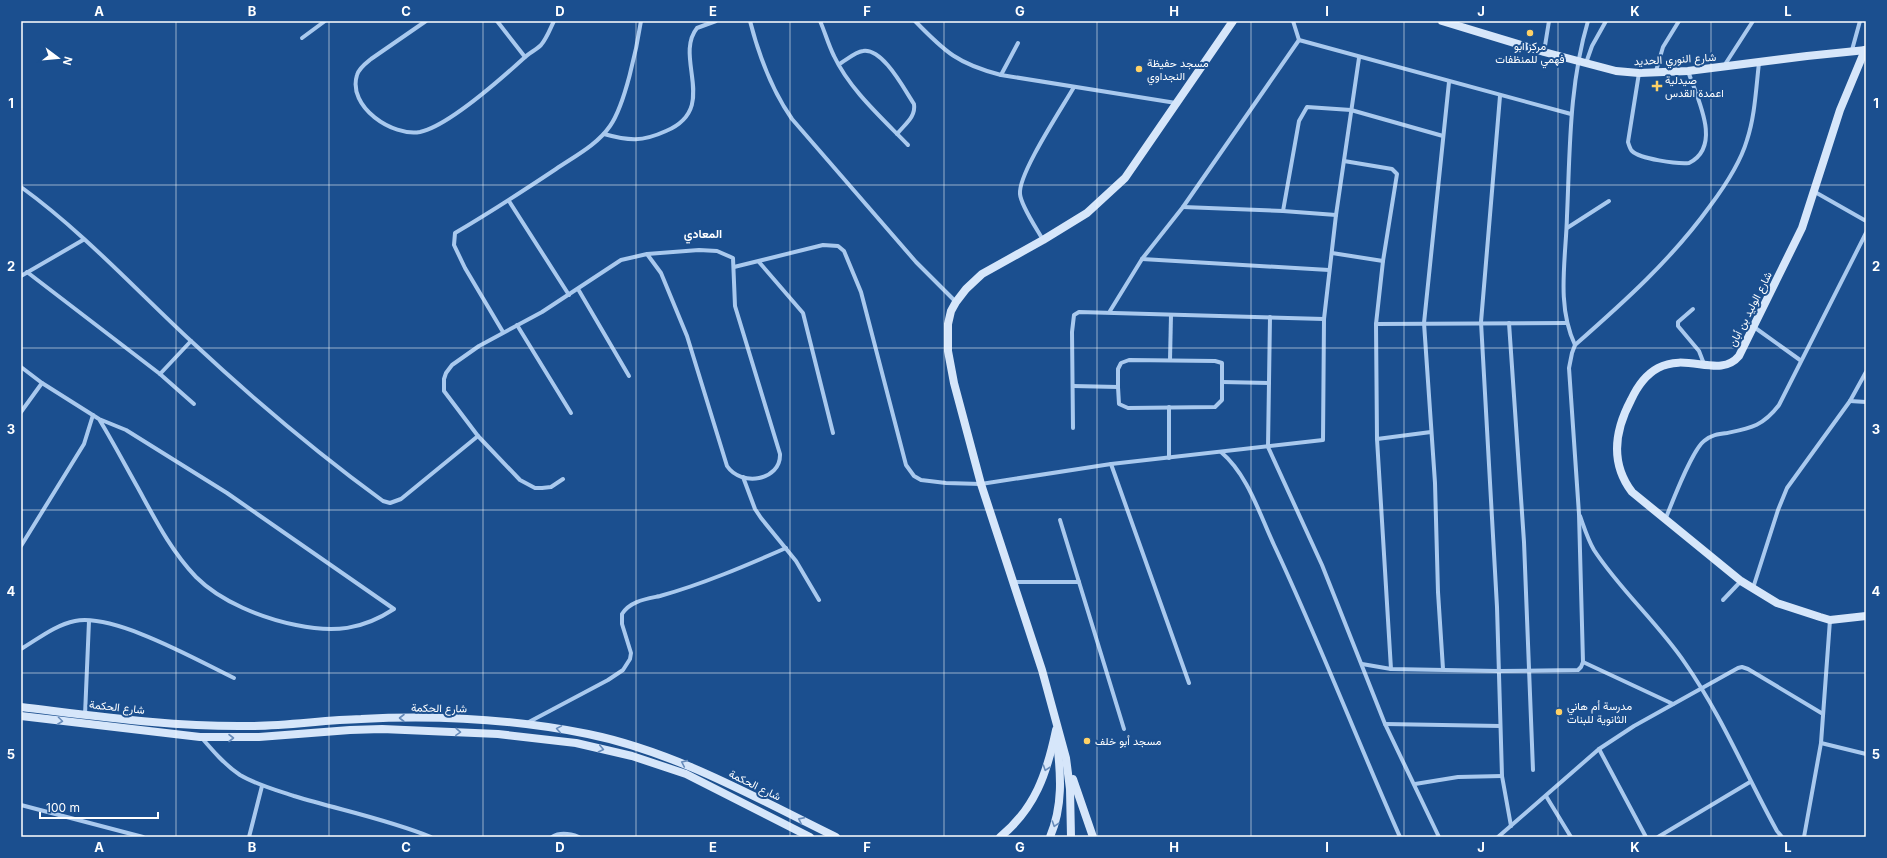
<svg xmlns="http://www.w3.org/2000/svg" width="1887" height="858" font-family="Inter,Vazirmatn,sans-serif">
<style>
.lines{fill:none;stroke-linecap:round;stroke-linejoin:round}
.street{stroke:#a9c9ee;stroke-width:4}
.secondary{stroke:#d6e6fa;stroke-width:8}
.oneway{stroke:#668bba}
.grid{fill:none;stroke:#fff;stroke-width:1;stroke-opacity:0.55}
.poi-dot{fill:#ffd166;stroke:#1b4f8f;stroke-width:1.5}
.labels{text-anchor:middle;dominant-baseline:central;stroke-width:4;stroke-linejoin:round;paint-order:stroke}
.poi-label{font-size:11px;fill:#fff;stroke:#1b4f8f;text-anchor:start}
.street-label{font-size:11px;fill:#fff;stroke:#1b4f8f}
.neighbourhood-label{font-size:12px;font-weight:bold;fill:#fff;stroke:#1b4f8f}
.neatline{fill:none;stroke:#fff;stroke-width:1.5}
.grid-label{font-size:13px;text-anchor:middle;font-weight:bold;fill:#fff}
</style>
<rect width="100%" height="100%" fill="#1b4f8f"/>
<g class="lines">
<!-- street -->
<g class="street">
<path d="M426,21L371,59C366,63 359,68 357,75C347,107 393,137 420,132C448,126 502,78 524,58C529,53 536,50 541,45C547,38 550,29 554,21"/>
<path d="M497,21L525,57"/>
<path d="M750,21C759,56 771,89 792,119L916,262L956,302"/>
<path d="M820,21C825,32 828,44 834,56C850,90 882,118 908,145"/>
<path d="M915,21C945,52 958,64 1001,75L1176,103"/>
<path d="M1293,21L1299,40L1571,114"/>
<path d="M302,38L325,21"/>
<path d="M1852,50L1860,21"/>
<path d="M1544,52L1549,21"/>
<path d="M1586,63L1592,46L1606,21"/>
<path d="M839,64C845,61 855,52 863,51C883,48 904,89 914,104C916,117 905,124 897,134"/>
<path d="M1724,66L1753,21"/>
<path d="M1656,71L1663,47L1679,21"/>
<path d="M1639,73L1628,142C1629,145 1630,149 1632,151C1640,159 1677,164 1689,163C1723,146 1697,98 1688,71"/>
<path d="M1001,75L1018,43"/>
<path d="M1500,96L1481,322L1497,607L1502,776L1511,826"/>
<path d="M604,134C629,141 642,142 666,131C720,108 673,58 697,28L716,21"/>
<path d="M1344,161L1392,169L1397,174L1383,261L1376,324L1377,439L1391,669"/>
<path d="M21,187C83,232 135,289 191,341C252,398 316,452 383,501L390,503L401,499L478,436"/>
<path d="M1815,192L1866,221"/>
<path d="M509,201L569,295"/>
<path d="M1183,207L1283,211L1336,215"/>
<path d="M1283,211L1299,121L1307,107L1351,110L1443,136"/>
<path d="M1567,228L1609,201"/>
<path d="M1043,240C1037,229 1021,206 1020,194C1018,174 1062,108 1074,87"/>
<path d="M1332,253L1383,261"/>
<path d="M1142,259L1329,270"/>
<path d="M759,262L803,313L833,433"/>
<path d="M734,267L823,245L838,246L844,251L861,292L906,465L914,476L921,480L946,483L981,484L1111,464L1323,440L1324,319L1336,215L1359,58"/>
<path d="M27,272L160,374L194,404"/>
<path d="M21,276L83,240"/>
<path d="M578,289L629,376"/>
<path d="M1693,309L1678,322V326L1699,351L1704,364"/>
<path d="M1110,311L1142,259L1183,207L1299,40"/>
<path d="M1270,317L1268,447L1322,565L1385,724L1439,837"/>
<path d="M1509,323L1524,542L1533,770"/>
<path d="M1376,324L1567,323"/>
<path d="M517,325L571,413"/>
<path d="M1754,327L1800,360"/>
<path d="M503,332L465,268L454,245L455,233C489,213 523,191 556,169C575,156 597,145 610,126C625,105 637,47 641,21"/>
<path d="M1575,345C1556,305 1566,259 1567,216C1570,150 1569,85 1588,21"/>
<path d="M1170,360L1171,315"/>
<path d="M21,367L42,383L99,419L126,430L227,493L394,609C362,630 334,633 296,625C262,618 221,602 196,577C171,551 155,519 138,488C125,465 113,442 99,419"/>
<path d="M160,374L191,341"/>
<path d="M1222,382L1269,383"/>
<path d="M1073,386L1118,387L1119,404L1128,408L1215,407L1222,400V363L1215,361L1129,360L1121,363L1118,369V387"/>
<path d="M1850,401L1866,402"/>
<path d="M21,412L42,383"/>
<path d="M1073,428L1072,332L1074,315L1079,312L1324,319"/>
<path d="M1377,439L1431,432"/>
<path d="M1221,452C1248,475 1259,513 1274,545C1319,641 1357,740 1400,837"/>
<path d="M1169,458V407"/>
<path d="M1111,464L1189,683"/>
<path d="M743,477L755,509L761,518L796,561L819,600"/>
<path d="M563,479L551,487L542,488H535L520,480L478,436L444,391V379L446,373L452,365L479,346L542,312L621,260L647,254L699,250L717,251L733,258L735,306L780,454C781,481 741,487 727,466L687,336L661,273L647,254"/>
<path d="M1580,516C1584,527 1588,540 1594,550C1620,590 1658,623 1685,663C1722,716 1746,775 1777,831L1782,837"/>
<path d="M1060,520L1124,729"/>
<path d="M1665,520C1672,503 1692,450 1704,441C1711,435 1718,434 1727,433C1751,428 1763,426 1779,405L1866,233"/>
<path d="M21,546L84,444L93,415"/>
<path d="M1013,582H1079"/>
<path d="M1753,588L1778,510L1787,488L1850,401L1866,372"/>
<path d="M1723,600L1741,581"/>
<path d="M21,649C38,639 55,625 75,621C114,613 197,660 234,678"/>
<path d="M1583,662L1673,704"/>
<path d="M1362,664L1391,669L1498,671L1578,670L1581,667L1583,662L1579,514L1569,368L1572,353L1575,345C1624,302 1672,259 1710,206C1725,186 1740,164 1747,140C1755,116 1756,88 1759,63"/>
<path d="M1443,669L1438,592L1435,483L1424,323L1449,82"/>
<path d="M85,715L89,621"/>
<path d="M527,723L608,680L623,670L630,659L631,653L622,624V614C630,601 646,599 660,596C703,584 745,566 786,548"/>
<path d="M1385,724L1500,726"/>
<path d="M201,737C213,751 225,765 240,775C257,785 276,790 294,796C340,810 387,819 431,837"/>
<path d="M1821,743L1866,754"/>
<path d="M1599,749L1646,837"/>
<path d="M1415,784L1458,777L1502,776"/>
<path d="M1546,796L1571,837"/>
<path d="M21,805L143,837"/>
<path d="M249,837L262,786"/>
<path d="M552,837C560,832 571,834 579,837"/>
<path d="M1498,837L1599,749L1634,726L1738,668L1742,667L1748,669L1823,714"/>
<path d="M1658,837L1750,782"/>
<path d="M1804,837L1821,743L1830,620"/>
</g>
<!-- secondary -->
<g class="secondary">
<path d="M1442,21L1544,52L1616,71L1639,73L1688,71L1807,56L1866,50"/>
<path d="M1865,50L1840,110L1802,228L1739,356C1720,379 1687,352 1658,368C1645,375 1637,387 1631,400C1615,430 1610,463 1632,492L1741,581L1777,603L1820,617L1830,620L1866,616"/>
<path d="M21,707C96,716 172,727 248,726C286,726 323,720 361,719C437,715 513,719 588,734C676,752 756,798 836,837"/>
<path d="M21,716L200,737H259L350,730L382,729L498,734L576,743L632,756L686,774L810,837"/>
<path d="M1073,779L1093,837"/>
<path d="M1000,837C1035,809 1047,773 1056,730"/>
<path d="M1050,837C1063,806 1061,775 1057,742"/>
<path d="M1071,837L1070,789L1066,758L1042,670L981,484L954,383L948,351V324L951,311L956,302L966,289L982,274L1043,240L1087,213L1125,178L1233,21"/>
</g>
</g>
<!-- one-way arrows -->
<defs><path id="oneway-chevron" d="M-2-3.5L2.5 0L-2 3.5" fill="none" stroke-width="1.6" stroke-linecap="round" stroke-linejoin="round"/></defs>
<g class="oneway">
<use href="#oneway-chevron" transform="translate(402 718) rotate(180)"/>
<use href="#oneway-chevron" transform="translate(60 721) rotate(7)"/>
<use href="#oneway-chevron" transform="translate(559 729) rotate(-170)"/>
<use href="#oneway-chevron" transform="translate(458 732) rotate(3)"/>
<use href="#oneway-chevron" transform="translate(231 738)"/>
<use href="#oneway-chevron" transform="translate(601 749) rotate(12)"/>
<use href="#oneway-chevron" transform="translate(684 763) rotate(-156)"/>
<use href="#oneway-chevron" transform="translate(1046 768) rotate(109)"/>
<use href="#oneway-chevron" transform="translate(801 820) rotate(-154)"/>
<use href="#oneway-chevron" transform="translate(1055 824) rotate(108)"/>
</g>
<!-- grid -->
<path class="grid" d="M176,21V837M329,21V837M483,21V837M636,21V837M790,21V837M944,21V837M1097,21V837M1251,21V837M1404,21V837M1558,21V837M1711,21V837M21,185H1866M21,348H1866M21,510H1866M21,673H1866"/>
<!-- markers -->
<g class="poi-dot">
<circle cx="1530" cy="33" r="4"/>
<circle cx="1139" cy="69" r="4"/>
<path d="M1655 80h4v4h4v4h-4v4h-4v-4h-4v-4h4z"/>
<circle cx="1559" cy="712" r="4"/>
<circle cx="1087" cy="741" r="4"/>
</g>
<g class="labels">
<!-- poi labels -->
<g class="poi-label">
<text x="1530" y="46" text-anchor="middle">مركز ابو<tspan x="1530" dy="13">فهمي للمنظفات</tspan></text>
<text x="1147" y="63">مسجد حفيظة<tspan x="1147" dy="13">النجداوي</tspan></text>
<text x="1665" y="80">صيدلية<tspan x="1665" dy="13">اعمدة القدس</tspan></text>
<text x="1567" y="706">مدرسة أم هاني<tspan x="1567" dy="13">الثانوية للبنات</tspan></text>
<text x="1095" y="741">مسجد أبو خلف</text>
</g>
<!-- street labels -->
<g class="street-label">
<text transform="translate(1675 59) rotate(-3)">شارع النوري الحديد</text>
<text transform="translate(1750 309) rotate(-63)">شارع الوليد بن أبان</text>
<text transform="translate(117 707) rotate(6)">شارع الحكمة</text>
<text transform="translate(439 708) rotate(1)">شارع الحكمة</text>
<text transform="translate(755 785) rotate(26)">شارع الحكمة</text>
</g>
<!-- neighbourhood labels -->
<g class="neighbourhood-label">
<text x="703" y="233">المعادي</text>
</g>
</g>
<!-- border -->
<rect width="1887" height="858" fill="none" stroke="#1b4f8f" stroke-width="44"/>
<!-- north arrow -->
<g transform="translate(58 58) rotate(106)" stroke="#1b4f8f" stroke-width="3" paint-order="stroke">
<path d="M0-3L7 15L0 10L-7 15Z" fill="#ffffff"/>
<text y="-6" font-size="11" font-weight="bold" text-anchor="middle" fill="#ffffff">N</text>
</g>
<!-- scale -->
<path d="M40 812v6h118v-6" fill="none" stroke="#ffffff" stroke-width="2"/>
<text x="46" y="812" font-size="12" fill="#ffffff" stroke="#1b4f8f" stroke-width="3" paint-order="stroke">100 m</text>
<rect x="22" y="22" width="1843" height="814" class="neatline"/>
<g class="grid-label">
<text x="99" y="16">A</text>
<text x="252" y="16">B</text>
<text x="406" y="16">C</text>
<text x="560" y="16">D</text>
<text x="713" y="16">E</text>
<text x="867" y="16">F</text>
<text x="1020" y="16">G</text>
<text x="1174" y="16">H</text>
<text x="1327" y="16">I</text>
<text x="1481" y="16">J</text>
<text x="1635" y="16">K</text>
<text x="1788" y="16">L</text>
<text x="11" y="108">1</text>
<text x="1876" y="108">1</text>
<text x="11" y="271">2</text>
<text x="1876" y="271">2</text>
<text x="11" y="434">3</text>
<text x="1876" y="434">3</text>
<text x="11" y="596">4</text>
<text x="1876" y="596">4</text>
<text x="11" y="759">5</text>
<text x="1876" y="759">5</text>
<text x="99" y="852">A</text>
<text x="252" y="852">B</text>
<text x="406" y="852">C</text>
<text x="560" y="852">D</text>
<text x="713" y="852">E</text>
<text x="867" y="852">F</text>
<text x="1020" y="852">G</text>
<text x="1174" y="852">H</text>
<text x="1327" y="852">I</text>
<text x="1481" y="852">J</text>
<text x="1635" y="852">K</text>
<text x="1788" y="852">L</text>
</g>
</svg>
